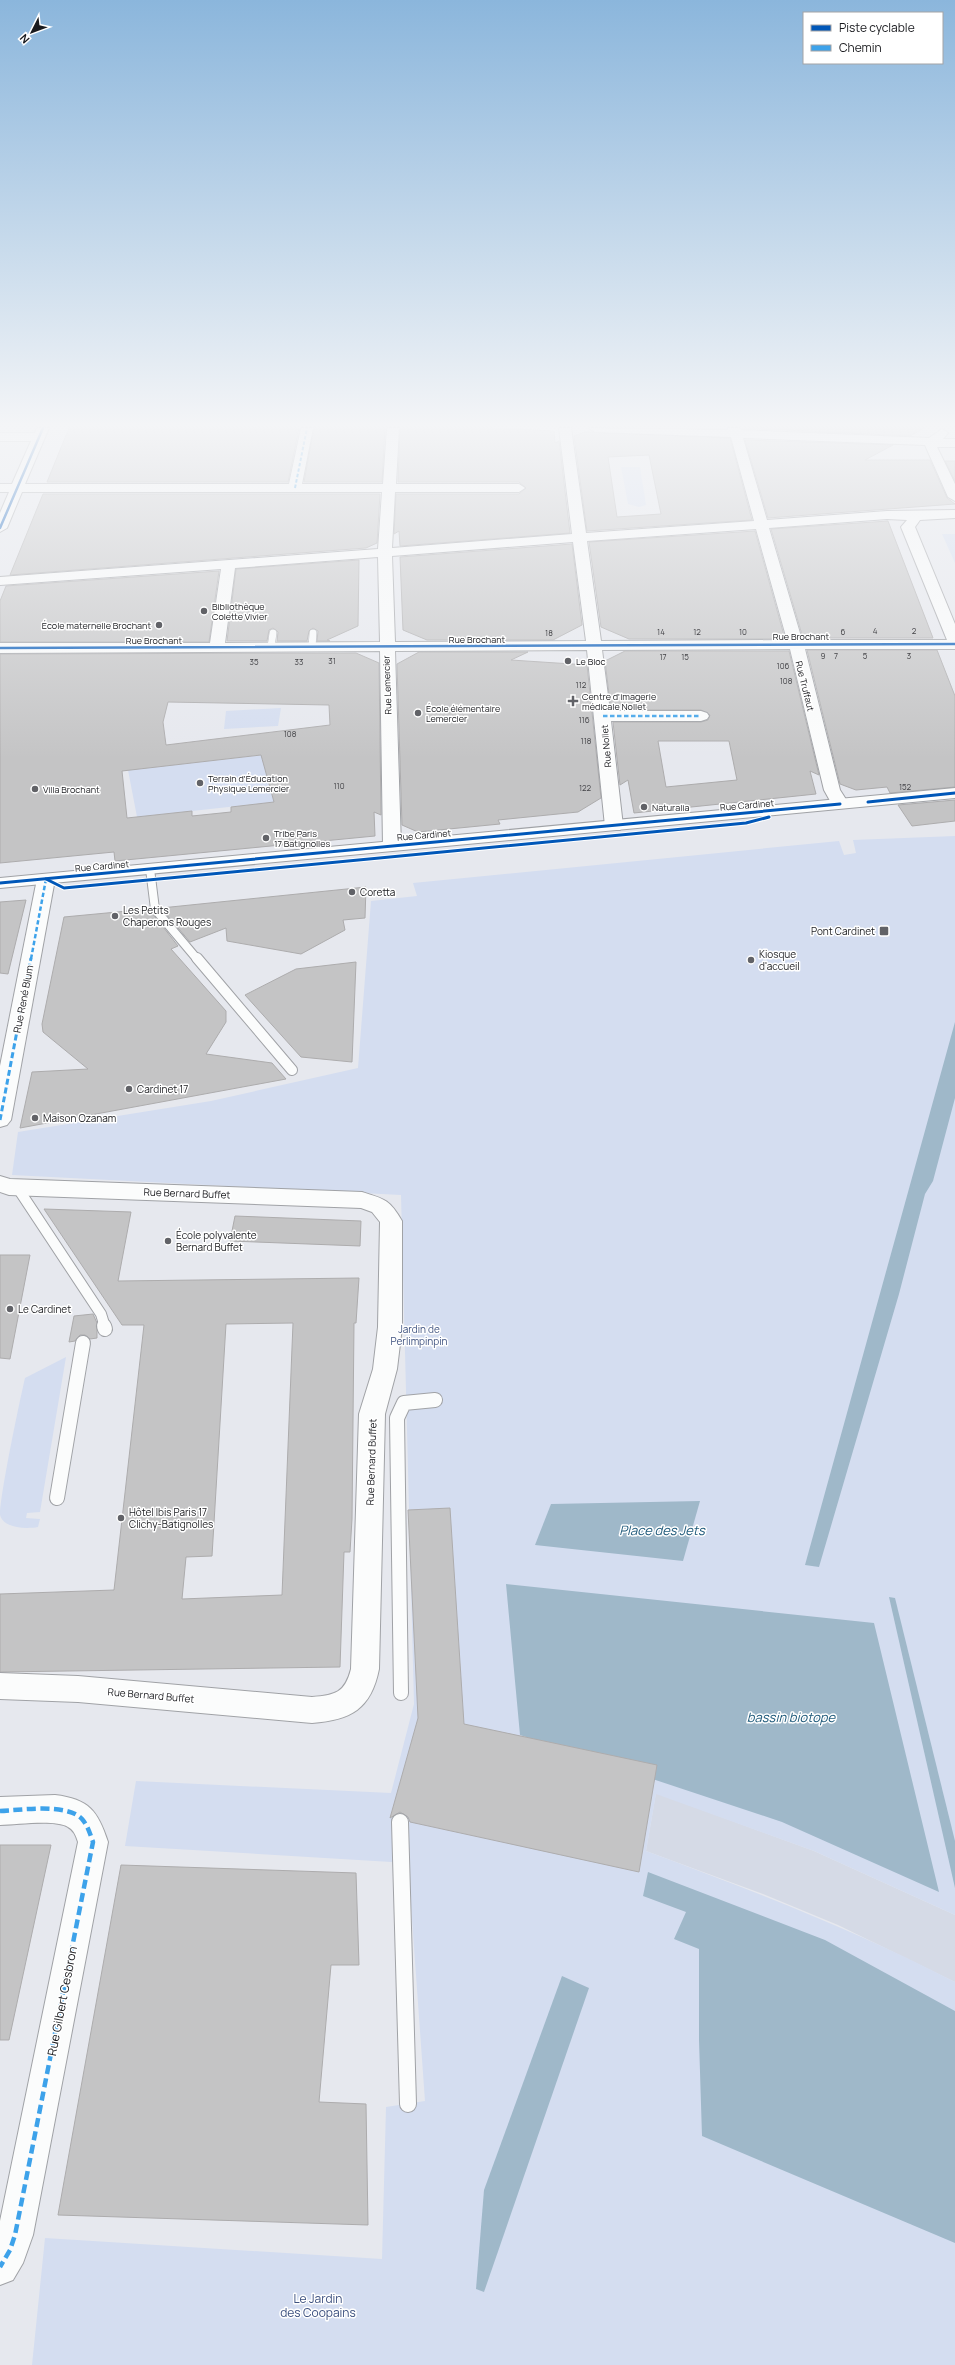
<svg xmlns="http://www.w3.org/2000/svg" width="955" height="2365" font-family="Manrope,sans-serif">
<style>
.built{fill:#d5dae6}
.green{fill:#d4ddf0}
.water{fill:#9fb8c9}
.building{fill:#c4c4c5;stroke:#adacad;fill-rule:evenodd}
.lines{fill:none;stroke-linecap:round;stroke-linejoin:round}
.lane-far4-casing{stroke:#a0a2a6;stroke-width:8}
.lane-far3-casing{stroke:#a0a2a6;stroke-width:10}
.lane-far2-casing{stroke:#a0a2a6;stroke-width:12}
.lane-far1-casing{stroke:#a0a2a6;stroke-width:16}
.lane-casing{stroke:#a0a2a6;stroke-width:18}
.street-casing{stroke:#a0a2a6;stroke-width:2}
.secondary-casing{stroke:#a0a2a6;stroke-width:2}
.lane-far4{stroke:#fbfcfc;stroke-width:7}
.lane-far3{stroke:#fbfcfc;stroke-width:8}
.lane-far2{stroke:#fbfcfc;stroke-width:10}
.lane-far1{stroke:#fbfcfc;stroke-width:14}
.lane{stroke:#fbfcfc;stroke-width:16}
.street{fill:#fbfcfc;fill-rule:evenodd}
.secondary{fill:#fbfcfc;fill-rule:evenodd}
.quiet-far3{stroke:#3da2ea;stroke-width:2;stroke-dasharray:3.5 2;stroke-linecap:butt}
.quiet-far2{stroke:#3da2ea;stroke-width:2.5;stroke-dasharray:4.5 2.5;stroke-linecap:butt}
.quiet-far1{stroke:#3da2ea;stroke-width:3;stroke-dasharray:6 3;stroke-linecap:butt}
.quiet{stroke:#3da2ea;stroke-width:4.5;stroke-dasharray:9 4.5;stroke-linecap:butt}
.cycleway-far1-casing{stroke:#fff;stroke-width:4}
.cycleway-casing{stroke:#fff;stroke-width:5}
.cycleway-far1{stroke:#0057b8;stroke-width:2.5}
.cycleway{stroke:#0057b8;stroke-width:3}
.poi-dot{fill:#616267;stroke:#fff;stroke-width:1.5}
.labels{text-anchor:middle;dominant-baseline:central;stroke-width:3;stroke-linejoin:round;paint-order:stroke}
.number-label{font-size:8px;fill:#444448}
.far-poi-label{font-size:9px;fill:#191a1e;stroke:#fff;text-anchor:start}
.far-street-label{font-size:9px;fill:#191a1e;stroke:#fff}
.poi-label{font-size:10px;fill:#191a1e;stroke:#fff;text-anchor:start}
.street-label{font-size:10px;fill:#191a1e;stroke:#fff}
.park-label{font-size:10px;fill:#3d517f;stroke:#fff}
.near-street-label{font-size:12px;fill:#191a1e;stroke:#fff}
.near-park-label{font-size:12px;fill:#3d517f;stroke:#fff}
.near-water-label{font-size:13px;font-style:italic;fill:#1e597a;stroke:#fff}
</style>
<rect width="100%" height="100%" fill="#e6e8ee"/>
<!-- built -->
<path class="built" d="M656,1793L814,1851L955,1915V1982L838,1925L763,1894L646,1851Z"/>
<!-- green -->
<g class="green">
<path d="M621,467H640L646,505L639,507L628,504Z"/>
<path d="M942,534H955V563Z"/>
<path d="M281,708L278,726L224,729L226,711Z"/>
<path d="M333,747L265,769L274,802L137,817L128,770Z"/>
<path d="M955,836V1915L814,1851L656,1794L646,1851C751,1890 855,1930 955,1982V2365H32L45,2238L382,2259L386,2107L425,2101L408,1863L125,1846L136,1781L391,1793L414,1704L401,1195L12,1175L18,1132L211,1101L358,1068L371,901L417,896L413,883L839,841L844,855L856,853L853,840Z"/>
<path d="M66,1357L40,1512L27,1513L26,1518L40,1519L38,1527C27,1529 4,1529 0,1515C0,1495 19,1404 25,1378Z"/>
</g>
<!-- water -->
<g class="water">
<path d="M955,1022V1098L933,1181L925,1194L899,1294L819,1567L805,1565Z"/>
<path d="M700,1501L683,1561L535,1545L551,1504Z"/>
<path d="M506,1584L874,1623L939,1892L782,1822L520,1735Z"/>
<path d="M889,1597L895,1598L955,1841V1888Z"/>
<path d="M648,1872L825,1940L955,2011V2243L702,2136L699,2040V1949L674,1939L686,1912L643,1896Z"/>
<path d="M562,1976L589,1988L484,2292L476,2289L484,2190Z"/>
</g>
<!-- building -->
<g class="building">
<path d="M69,428H299L288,482H47Z"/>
<path d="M314,428H385L382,482H304Z"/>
<path d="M400,428H494L554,431L555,443L559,441L570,533L400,546L399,531L394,534L396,494H519L526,488L519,482H398Z"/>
<path d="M742,428H924L910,436Z"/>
<path d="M585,432L730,438L752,520L587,531L574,436ZM649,455L661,514L617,517L608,457Z"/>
<path d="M745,440L893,445L865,460H930L947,498L955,504L768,518Z"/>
<path d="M945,461H955V481Z"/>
<path d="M43,494H380L377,543L366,548L10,575Z"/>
<path d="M888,521L933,638H803L771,529Z"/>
<path d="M755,531L785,639H629L601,627L589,542Z"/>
<path d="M572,544L582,625L553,640H427L403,630L400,557Z"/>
<path d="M359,560L358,626L327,640L330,641H317L318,631L313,628L309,631L307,641H277L278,632L273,628L269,630L267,641H227L236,569Z"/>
<path d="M219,571L209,642H0V601L6,586Z"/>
<path d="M807,650H937L955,696V787L890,793L887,787L856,790L840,784Z"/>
<path d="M625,651H789L819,775L810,771L816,794L634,813L628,780L620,785L613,722H701L708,720L710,715L701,710H611L605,661ZM658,741H729L737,780L666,787Z"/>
<path d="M419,652H528L511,660L587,665L601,798L578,812L498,820L500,824L418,832L402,825L397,664Z"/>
<path d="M356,653L379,663L381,815L374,812L375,836L115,861L114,852L0,863V654ZM168,702L329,705L330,725L166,745L163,722ZM261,755L274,802L231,807V812L192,816V811L127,818L122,771Z"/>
<path d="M955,800V821L912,826L898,805Z"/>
<path d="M366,887L365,918L343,920L345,930L301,954L227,941L226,928L190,942L161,908Z"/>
<path d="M26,900L8,974L0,973V902Z"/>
<path d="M149,909L178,946L171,949L226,1011V1022L206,1054L272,1063L286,1079L20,1128L32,1072L88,1069L43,1032L42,1024L64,917Z"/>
<path d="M356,962L352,1062L301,1057L245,995L296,969Z"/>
<path d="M44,1209L131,1212L118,1281L359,1278L356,1323H354L352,1519L350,1552H344L340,1667L0,1672V1594L114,1590L144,1325H122ZM293,1323L282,1595L182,1599L186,1557L212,1556L226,1324Z"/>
<path d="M235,1216L361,1221L360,1246L230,1241Z"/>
<path d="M0,1255H30L10,1359L0,1358Z"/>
<path d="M93,1314L97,1323V1338L90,1339L85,1335H80L75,1341L69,1342L74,1316Z"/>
<path d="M450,1508L464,1724L657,1765L639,1872L410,1822L408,1817L400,1812L390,1818L418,1718L408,1510Z"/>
<path d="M0,1845H51L9,2040H0Z"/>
<path d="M121,1865L356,1873L359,1965H331L319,2102L366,2104L368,2225L58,2215Z"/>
</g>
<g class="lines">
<!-- lane-far4 casing -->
<g class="lane-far4-casing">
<g id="lane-far4">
<path d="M271,647L273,633"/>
<path d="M312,647L313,633"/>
</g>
</g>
<!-- lane-far3 casing -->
<g class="lane-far3-casing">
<path id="lane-far3" d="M150,869L155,909L197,959"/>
</g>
<!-- lane-far2 casing -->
<g class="lane-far2-casing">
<g id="lane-far2">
<path d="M197,958L292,1070"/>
<path d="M17,1187L101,1314L105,1327"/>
</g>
</g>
<!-- lane-far1 casing -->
<g class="lane-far1-casing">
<g id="lane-far1">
<path d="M104,1326L105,1329"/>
<path d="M57,1498L83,1343"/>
<path d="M401,1693L397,1418L404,1403L435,1400"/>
</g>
</g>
<!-- lane casing -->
<g class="lane-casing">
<path id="lane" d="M400,1822L408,2104"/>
</g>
<!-- street casing -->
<g class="street-casing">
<g id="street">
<path d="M37,428H49L25,484H289L301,428H313L302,484H383L387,428H399L396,484H519L525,488L519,492H395L392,548L572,534L559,428H571L586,533L754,521L731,437L595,432L589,428L728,430V428H740L741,430L929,438L942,429L948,433L943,439H955V447H937L955,484V501L948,497L925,445L743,438L767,520L887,511L955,510V518L920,520L915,527L955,624V649H805L840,790L849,804L846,808H834L824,790L790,649L602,650L610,711H701L707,713L709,716L707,719L701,721H611L623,826L620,830H608L605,826L587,650L395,651L401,846L398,850H386L383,846L380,651L0,653V643H210L221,569L0,585V577L378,549L382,492H22L7,528L0,532V513L9,492H0V484H12L31,441H0V433H35ZM887,519L907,520L901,527L947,640H802L769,528ZM756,529L787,640L601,641L587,541ZM573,542L586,641L395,642L392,556ZM378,557L380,642L225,643L235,568Z"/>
<path d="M46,874L52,875L55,879L11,1120L7,1125L0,1127V1066L37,879L40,875Z"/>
<path d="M0,1176L10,1179L362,1192C385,1199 390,1200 402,1221V1327L397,1369L385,1414L379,1669C371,1709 351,1720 312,1723L78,1702L0,1699V1673L78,1676L312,1697C335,1695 345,1693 351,1669L359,1414L373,1369L378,1327L380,1222L372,1212L361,1208L9,1195L0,1192Z"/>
<path d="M55,1795C89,1799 98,1811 108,1842L33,2235L23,2263L13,2280L0,2285V2221L78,1842C76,1836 74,1830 68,1827C55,1819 16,1825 0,1825V1797Z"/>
</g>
</g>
<!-- secondary casing -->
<g class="secondary-casing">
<path id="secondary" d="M955,788V798L0,888V878Z"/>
</g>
<!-- lane-far4 -->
<use href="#lane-far4" class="lane-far4"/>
<!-- lane-far3 -->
<use href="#lane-far3" class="lane-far3"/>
<!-- lane-far2 -->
<use href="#lane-far2" class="lane-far2"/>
<!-- lane-far1 -->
<use href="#lane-far1" class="lane-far1"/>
<!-- lane -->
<use href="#lane" class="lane"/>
<!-- street -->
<use href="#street" class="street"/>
<!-- secondary -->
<use href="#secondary" class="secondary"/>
<!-- quiet-far3 -->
<path class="quiet-far3" d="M295,488L307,428"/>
<!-- quiet-far2 -->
<g class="quiet-far2">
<path d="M603,716H701"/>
<path d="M31,959L46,879"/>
</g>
<!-- quiet-far1 -->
<path class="quiet-far1" d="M0,1120L31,958"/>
<!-- quiet -->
<path class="quiet" d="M0,1811C21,1810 67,1803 82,1819C88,1826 90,1834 93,1842L15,2235L10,2250L0,2267"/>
<!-- cycleway-far1 casing -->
<g class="cycleway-far1-casing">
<g id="cycleway-far1">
<path d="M0,528L43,428"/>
<path d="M0,648L955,644"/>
</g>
</g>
<!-- cycleway casing -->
<g class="cycleway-casing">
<g id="cycleway">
<path d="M868,802L955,793"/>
<path d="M46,879L64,888L746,823L769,817"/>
<path d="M0,883L840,804"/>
</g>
</g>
<!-- cycleway-far1 -->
<use href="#cycleway-far1" class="cycleway-far1"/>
<!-- cycleway -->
<use href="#cycleway" class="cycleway"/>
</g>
<!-- sky -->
<linearGradient id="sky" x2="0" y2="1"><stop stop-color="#8bb6dc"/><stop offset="0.56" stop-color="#f4f5f7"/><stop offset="1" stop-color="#f4f5f7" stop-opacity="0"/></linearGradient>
<rect width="955" height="759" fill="url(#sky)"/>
<!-- markers -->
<g class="poi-dot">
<circle cx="204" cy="611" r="4"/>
<circle cx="159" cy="625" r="4"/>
<circle cx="568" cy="661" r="4"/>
<path d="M571 695h4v4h4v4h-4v4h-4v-4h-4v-4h4z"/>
<circle cx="418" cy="713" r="4"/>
<circle cx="200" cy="783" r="4"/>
<circle cx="35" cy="789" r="4"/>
<circle cx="644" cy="807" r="4"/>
<circle cx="266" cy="838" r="4"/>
<circle cx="352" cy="892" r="4"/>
<circle cx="115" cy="916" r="4"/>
<rect x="879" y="926" width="10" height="10" rx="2"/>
<circle cx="751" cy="960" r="4"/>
<circle cx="129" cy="1089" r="4"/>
<circle cx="35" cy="1118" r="4"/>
<circle cx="168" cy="1241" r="4"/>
<circle cx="10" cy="1309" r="4"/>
<circle cx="121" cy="1518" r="4"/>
</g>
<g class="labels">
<!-- number labels -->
<g class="number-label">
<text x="875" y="630">4</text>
<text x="914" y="630">2</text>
<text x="661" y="631">14</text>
<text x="697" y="631">12</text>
<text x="743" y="631">10</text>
<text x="843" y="631">6</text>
<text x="549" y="632">18</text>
<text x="823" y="655">9</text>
<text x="836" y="655">7</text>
<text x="865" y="655">5</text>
<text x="909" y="655">3</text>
<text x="663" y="656">17</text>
<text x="685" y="656">15</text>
<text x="332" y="660">31</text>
<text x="254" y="661">35</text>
<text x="299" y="661">33</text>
<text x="783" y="665">106</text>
<text x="786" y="680">108</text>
<text x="581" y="684">112</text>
<text x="584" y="719">116</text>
<text x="290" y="733">108</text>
<text x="586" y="740">118</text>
<text x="339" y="785">110</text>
<text x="905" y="786">152</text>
<text x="585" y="787">122</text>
</g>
<!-- far-poi labels -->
<g class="far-poi-label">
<text x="212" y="606">Bibliothèque<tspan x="212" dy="10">Colette Vivier</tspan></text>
<text x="151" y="625" text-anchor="end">École maternelle Brochant</text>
<text x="576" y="661">Le Bloc</text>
<text x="582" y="696">Centre d'imagerie<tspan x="582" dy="10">médicale Nollet</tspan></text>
<text x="426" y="708">École élémentaire<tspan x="426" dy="10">Lemercier</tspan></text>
<text x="208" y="778">Terrain d'Éducation<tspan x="208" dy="10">Physique Lemercier</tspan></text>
<text x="43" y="789">Villa Brochant</text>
<text x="652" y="807">Naturalia</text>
<text x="274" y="833">Tribe Paris<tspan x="274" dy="10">17 Batignolles</tspan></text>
</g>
<!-- far-street labels -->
<g class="far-street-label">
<text x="801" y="636">Rue Brochant</text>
<text x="477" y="639">Rue Brochant</text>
<text x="154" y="640">Rue Brochant</text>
<text transform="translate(387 685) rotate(-92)">Rue Lemercier</text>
<text transform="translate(805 686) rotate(76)">Rue Truffaut</text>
<text transform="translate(606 746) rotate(-95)">Rue Nollet</text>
<text transform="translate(747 805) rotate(-5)">Rue Cardinet</text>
<text transform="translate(424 835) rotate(-5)">Rue Cardinet</text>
<text transform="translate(102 866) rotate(-5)">Rue Cardinet</text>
</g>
<!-- poi labels -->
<g class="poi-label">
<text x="360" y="892">Coretta</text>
<text x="123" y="910">Les Petits<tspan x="123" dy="12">Chaperons Rouges</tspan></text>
<text x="875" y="931" text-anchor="end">Pont Cardinet</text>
<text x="759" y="954">Kiosque<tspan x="759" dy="12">d'accueil</tspan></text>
<text x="137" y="1089">Cardinet 17</text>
<text x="43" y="1118">Maison Ozanam</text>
<text x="176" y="1235">École polyvalente<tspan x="176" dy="12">Bernard Buffet</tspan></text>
<text x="18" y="1309">Le Cardinet</text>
<text x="129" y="1512">Hôtel Ibis Paris 17<tspan x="129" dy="12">Clichy-Batignolles</tspan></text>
</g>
<!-- street labels -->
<g class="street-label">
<text transform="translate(23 999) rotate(-79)">Rue René Blum</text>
<text transform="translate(187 1193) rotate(2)">Rue Bernard Buffet</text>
<text transform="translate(371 1462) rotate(-88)">Rue Bernard Buffet</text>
<text transform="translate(151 1695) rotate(5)">Rue Bernard Buffet</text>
</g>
<!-- park labels -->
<g class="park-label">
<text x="419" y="1329">Jardin de<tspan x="419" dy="12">Perlimpinpin</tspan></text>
</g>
<!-- near-street labels -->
<g class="near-street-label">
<text transform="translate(62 2001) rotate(-79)">Rue Gilbert Cesbron</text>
</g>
<!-- near-park labels -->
<g class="near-park-label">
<text x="318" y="2298">Le Jardin<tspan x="318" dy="14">des Coopains</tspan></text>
</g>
<!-- near-water labels -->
<g class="near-water-label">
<text x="662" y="1530">Place des Jets</text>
<text x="791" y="1717">bassin biotope</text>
</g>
</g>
<!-- legend -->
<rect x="803" y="12" width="140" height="52" fill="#ffffff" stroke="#a3a3a5"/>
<rect x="811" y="25" width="20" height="6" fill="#0057b8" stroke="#a3a3a5"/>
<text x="839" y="32" font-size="12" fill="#191a1e">Piste cyclable</text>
<rect x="811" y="45" width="20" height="6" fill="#3da2ea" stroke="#a3a3a5"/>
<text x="839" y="52" font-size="12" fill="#191a1e">Chemin</text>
<!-- north arrow -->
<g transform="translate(32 32) rotate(228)" stroke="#ffffff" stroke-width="3" paint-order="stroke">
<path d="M0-3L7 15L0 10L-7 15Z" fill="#191a1e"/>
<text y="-6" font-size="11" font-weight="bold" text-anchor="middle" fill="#191a1e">N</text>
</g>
</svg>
